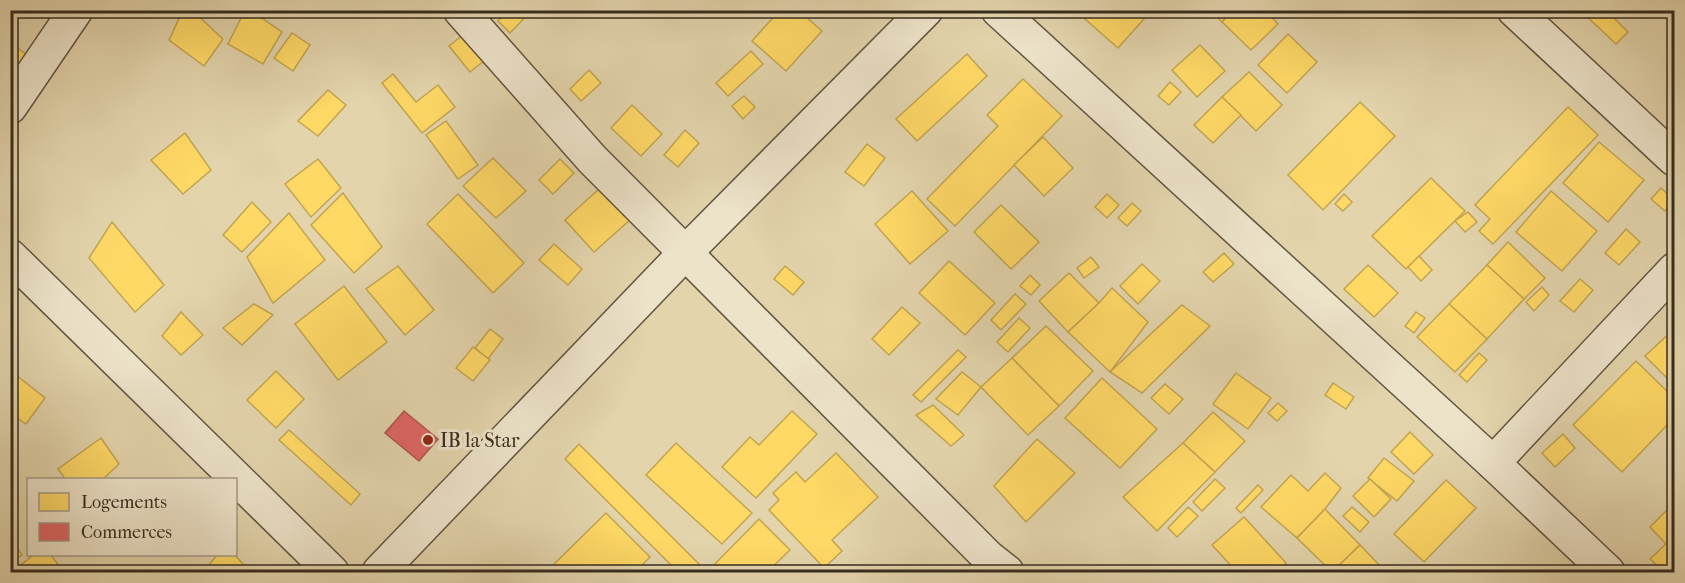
<svg xmlns="http://www.w3.org/2000/svg" width="1685" height="583" font-family="'IM FELL French Canon',serif">
<style>
.homes{fill:#ffd966;stroke:#c3a550;stroke-width:1.5}
.shops{fill:#e06666;stroke:#ad5550;stroke-width:1.5}
.lines{fill:none;stroke-linecap:round;stroke-linejoin:round}
.street-casing{stroke:#625642;stroke-width:36}
.street{stroke:#ede3c9;stroke-width:33}
.poi-dot{fill:#8f2418;stroke:#ede3c9;stroke-width:2}
.labels{text-anchor:middle;dominant-baseline:central;stroke-width:6;stroke-linejoin:round;paint-order:stroke}
.poi-label{font-size:20px;fill:#372c1e;stroke:#ede3c9;text-anchor:start}
</style>
<rect width="100%" height="100%" fill="#e3d4ac"/>
<filter id="stains"><feTurbulence type="fractalNoise" baseFrequency=".00333" numOctaves="4"/><feColorMatrix values="0 0 0 0 .2 0 0 0 0 .09 0 0 0 0 .02 0 0 0 .5 -.17"/></filter>
<radialGradient id="worn" r=".72"><stop offset=".6" stop-color="#630" stop-opacity="0"/><stop offset="1" stop-color="#630" stop-opacity=".3"/></radialGradient>
<!-- homes -->
<g class="homes">
<path d="M183,10H192L223,39L204,66L169,40Z"/>
<path d="M245,10H250L282,32L263,64L228,44Z"/>
<path d="M508,10H532L510,33L498,21Z"/>
<path d="M780,10H798L822,31L786,71L752,41Z"/>
<path d="M1093,10H1152L1118,48L1085,19Z"/>
<path d="M1210,10H1233L1222,22Z"/>
<path d="M1233,10H1265L1278,24L1251,50L1222,22Z"/>
<path d="M1582,10H1606L1628,32L1616,44L1581,11Z"/>
<path d="M468,31L489,57L470,72L449,46Z"/>
<path d="M292,33L310,45L293,71L274,58Z"/>
<path d="M1288,34L1317,62L1287,93L1258,65Z"/>
<path d="M10,43L26,54L10,76Z"/>
<path d="M1200,45L1225,71L1197,97L1172,70Z"/>
<path d="M751,51L763,64L728,96L716,83Z"/>
<path d="M967,54L987,76L917,141L896,119Z"/>
<path d="M589,70L601,83L581,101L570,89Z"/>
<path d="M1249,72L1282,105L1256,131L1222,97Z"/>
<path d="M393,74L416,102L438,85L455,107L422,133L382,83Z"/>
<path d="M1023,79L1062,116L955,226L927,199L998,126L987,115Z"/>
<path d="M1170,82L1181,92L1169,105L1158,96Z"/>
<path d="M328,90L346,105L318,136L298,121Z"/>
<path d="M744,96L755,107L743,119L732,106Z"/>
<path d="M1222,97L1241,115L1213,143L1194,125Z"/>
<path d="M1360,102L1395,136L1323,210L1288,175Z"/>
<path d="M632,105L662,134L641,156L611,128Z"/>
<path d="M1568,107L1598,135L1493,244L1479,231L1490,219L1475,205Z"/>
<path d="M446,121L478,165L458,179L426,135Z"/>
<path d="M685,130L699,143L678,167L664,155Z"/>
<path d="M185,133L211,170L183,194L151,160Z"/>
<path d="M1043,137L1073,168L1044,196L1014,165Z"/>
<path d="M1599,142L1644,180L1608,222L1563,183Z"/>
<path d="M867,144L885,158L864,186L845,172Z"/>
<path d="M493,158L526,191L496,218L463,186Z"/>
<path d="M318,159L341,188L311,217L285,184Z"/>
<path d="M560,159L574,173L553,194L539,180Z"/>
<path d="M1431,178L1465,211L1406,269L1372,236Z"/>
<path d="M601,187L631,219L594,252L565,220Z"/>
<path d="M1661,188L1674,200L1665,211L1651,199Z"/>
<path d="M912,191L948,231L910,264L875,224Z"/>
<path d="M1551,191L1597,231L1562,271L1516,232Z"/>
<path d="M343,193L382,247L354,273L311,225Z"/>
<path d="M458,194L524,263L493,293L427,224Z"/>
<path d="M1107,194L1119,205L1107,218L1095,207Z"/>
<path d="M1344,194L1352,202L1343,211L1335,204Z"/>
<path d="M252,202L271,222L242,252L223,235Z"/>
<path d="M1132,203L1141,211L1127,226L1118,218Z"/>
<path d="M1001,205L1039,242L1011,269L974,232Z"/>
<path d="M1468,212L1477,222L1465,232L1455,221Z"/>
<path d="M289,213L325,260L273,303L247,257Z"/>
<path d="M112,222L164,285L135,312L89,258Z"/>
<path d="M1626,229L1640,242L1619,265L1605,253Z"/>
<path d="M1508,242L1545,278L1524,299L1487,265Z"/>
<path d="M554,244L582,269L568,285L539,260Z"/>
<path d="M1224,253L1234,264L1213,282L1203,272Z"/>
<path d="M1419,256L1432,270L1421,281L1408,267Z"/>
<path d="M1091,257L1099,267L1084,278L1077,268Z"/>
<path d="M949,261L995,303L965,335L919,293Z"/>
<path d="M1142,264L1160,281L1138,304L1120,286Z"/>
<path d="M1368,265L1398,293L1374,317L1344,289Z"/>
<path d="M1487,265L1524,299L1487,339L1449,304Z"/>
<path d="M398,266L434,310L405,335L366,289Z"/>
<path d="M785,266L804,282L793,295L774,279Z"/>
<path d="M1069,273L1099,303L1068,332L1039,301Z"/>
<path d="M1030,275L1040,285L1031,295L1020,286Z"/>
<path d="M1580,279L1593,290L1574,312L1560,301Z"/>
<path d="M344,286L387,342L338,380L295,324Z"/>
<path d="M1542,287L1549,295L1534,311L1526,302Z"/>
<path d="M1112,288L1148,322L1110,372L1068,332L1099,303Z"/>
<path d="M1015,294L1026,304L1001,330L991,320Z"/>
<path d="M254,304L273,315L242,345L223,328Z"/>
<path d="M1449,304L1487,339L1455,372L1417,337Z"/>
<path d="M1182,305L1210,326L1142,393L1110,372Z"/>
<path d="M902,307L920,323L889,355L872,339Z"/>
<path d="M181,312L203,335L181,355L162,336Z"/>
<path d="M1416,312L1425,318L1414,333L1405,326Z"/>
<path d="M1019,318L1030,328L1008,352L997,342Z"/>
<path d="M1046,326L1093,371L1059,406L1012,358Z"/>
<path d="M490,329L503,339L488,359L475,348Z"/>
<path d="M1674,329V385L1645,356Z"/>
<path d="M473,347L490,360L473,381L456,368Z"/>
<path d="M958,350L966,357L921,402L913,395Z"/>
<path d="M1479,353L1487,360L1467,382L1459,375Z"/>
<path d="M1012,358L1059,406L1028,435L981,387Z"/>
<path d="M1636,361L1674,398V418L1622,472L1573,425Z"/>
<path d="M276,371L304,399L276,428L247,400Z"/>
<path d="M962,372L981,387L958,415L936,399Z"/>
<path d="M1236,373L1271,398L1248,429L1213,404Z"/>
<path d="M16,375L45,398L26,424L10,413V380Z"/>
<path d="M1102,378L1157,429L1120,468L1065,418Z"/>
<path d="M1333,383L1354,397L1346,409L1325,395Z"/>
<path d="M1165,384L1183,399L1169,414L1151,398Z"/>
<path d="M1278,403L1287,411L1277,421L1268,413Z"/>
<path d="M933,405L964,435L951,446L916,415Z"/>
<path d="M792,411L817,434L756,498L722,467L750,437L759,445Z"/>
<path d="M1213,412L1245,441L1215,472L1183,443Z"/>
<path d="M289,430L360,494L351,505L279,440Z"/>
<path d="M1410,432L1433,455L1414,474L1391,452Z"/>
<path d="M1563,434L1575,448L1555,467L1542,453Z"/>
<path d="M101,438L119,464L102,480H66L58,469Z"/>
<path d="M1037,439L1075,473L1026,522L994,486Z"/>
<path d="M676,443L752,513L722,544L646,475Z"/>
<path d="M1183,443L1215,472L1157,531L1123,497Z"/>
<path d="M579,444L707,572H678L565,459Z"/>
<path d="M836,453L878,497L832,540L842,551L824,568L769,510L779,500L773,493L796,472L805,482Z"/>
<path d="M1384,458L1414,481L1397,501L1368,478Z"/>
<path d="M1325,473L1341,488L1325,509L1297,538L1261,507L1291,475L1308,491Z"/>
<path d="M1215,479L1225,488L1202,511L1193,502Z"/>
<path d="M1370,479L1391,499L1374,517L1353,496Z"/>
<path d="M1446,480L1476,508L1424,562L1394,534Z"/>
<path d="M1258,485L1263,490L1241,513L1236,508Z"/>
<path d="M1674,503V572H1664L1650,559L1666,544L1650,527Z"/>
<path d="M1188,507L1198,516L1177,537L1168,528Z"/>
<path d="M1352,507L1369,522L1360,532L1343,516Z"/>
<path d="M1325,509L1360,545L1332,572L1297,538Z"/>
<path d="M606,513L650,557L635,572H546Z"/>
<path d="M1244,517L1286,563L1276,572H1237L1212,545Z"/>
<path d="M759,519L790,550L767,572H707Z"/>
<path d="M10,537L22,555L10,562Z"/>
<path d="M1360,545L1386,572H1332Z"/>
<path d="M35,554H50L64,572H22L18,567Z"/>
<path d="M218,554H234L250,572H203Z"/>
<path d="M780,565L788,572H773Z"/>
</g>
<!-- shops -->
<path class="shops" d="M404,411L438,439L419,461L385,433Z"/>
<g class="lines">
<!-- street casing -->
<g class="street-casing">
<g id="street">
<path d="M460,10L592,159L988,557L1007,572"/>
<path d="M998,10L1493,463L1608,572"/>
<path d="M1514,10L1674,159"/>
<path d="M10,107L76,10"/>
<path d="M10,256L332,572"/>
<path d="M1493,463L1674,270"/>
<path d="M379,572L686,252L926,10"/>
</g>
</g>
<!-- street -->
<use href="#street" class="street"/>
</g>
<!-- markers -->
<circle class="poi-dot" cx="428" cy="440" r="6"/>
<g class="labels">
<!-- poi labels -->
<g class="poi-label">
<text x="440" y="440">IB la Star</text>
</g>
</g>
<!-- margin -->
<rect width="1685" height="583" fill="none" stroke="#e3d4ac" stroke-width="36"/>
<rect x="12" y="12" width="1661" height="559" fill="none" stroke="#372c1e" stroke-width="3"/>
<rect x="18" y="18" width="1649" height="547" fill="none" stroke="#372c1e" stroke-width="1.5"/>
<!-- legend -->
<rect x="27" y="478" width="210" height="78" fill="#ede3c9" stroke="#a49a85" stroke-width="1.5"/>
<rect x="39" y="493" width="30" height="18" fill="#ffd966" stroke="#a49a85" stroke-width="1.5"/>
<text x="81" y="508" font-size="18" fill="#372c1e">Logements</text>
<rect x="39" y="523" width="30" height="18" fill="#e06666" stroke="#a49a85" stroke-width="1.5"/>
<text x="81" y="538" font-size="18" fill="#372c1e">Commerces</text>
<rect width="100%" height="100%" filter="url(#stains)"/>
<rect width="100%" height="100%" fill="url(#worn)"/>
</svg>
